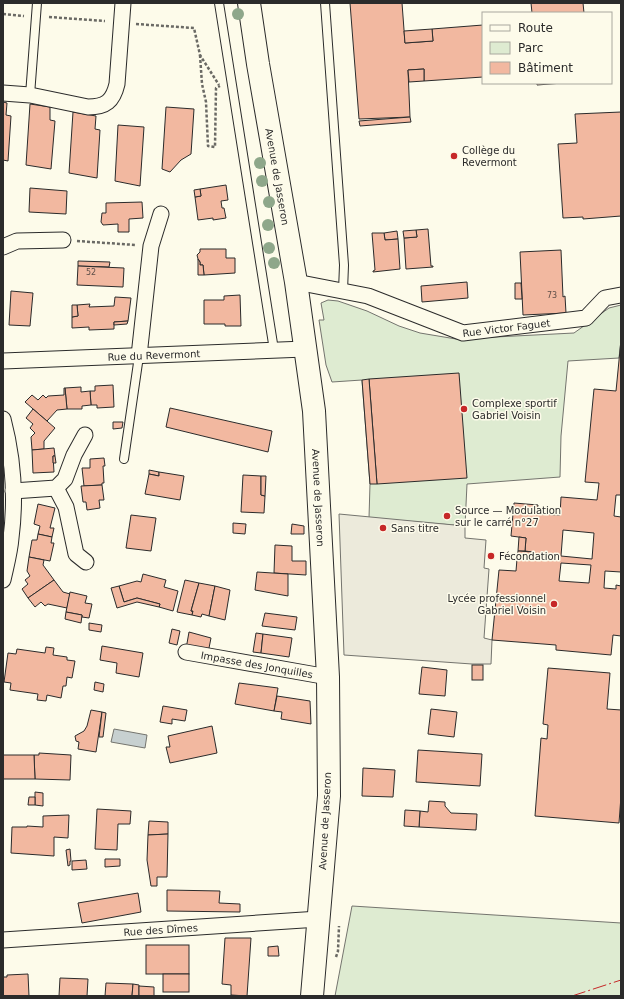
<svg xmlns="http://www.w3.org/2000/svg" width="624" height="999" font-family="'DejaVu Sans',sans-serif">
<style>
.green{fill:#deebd1;stroke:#74746e}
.parking{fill:#eceadb;stroke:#74746e}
.water{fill:#c7d0d0;stroke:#74746e}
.building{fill:#f2b8a0;stroke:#2b2b2b;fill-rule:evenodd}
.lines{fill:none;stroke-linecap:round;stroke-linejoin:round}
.service-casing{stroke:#2b2b2b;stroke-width:10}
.minor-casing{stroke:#2b2b2b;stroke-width:17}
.secondary-casing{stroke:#2b2b2b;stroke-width:24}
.path{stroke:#6a6964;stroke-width:2.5;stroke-dasharray:3 2;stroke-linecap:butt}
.service{stroke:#fdfbea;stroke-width:8}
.minor{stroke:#fdfbea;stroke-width:15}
.secondary{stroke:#fdfbea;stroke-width:22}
.power{stroke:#c62828;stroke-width:1;stroke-dasharray:14 3 2 3;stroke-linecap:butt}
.tree{fill:#8ea78a}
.poi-dot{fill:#c62828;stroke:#fdfbea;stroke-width:1.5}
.labels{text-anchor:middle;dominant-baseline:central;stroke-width:3;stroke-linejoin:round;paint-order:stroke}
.number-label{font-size:8px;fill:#5d4e48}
.poi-label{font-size:10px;fill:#2b2b2b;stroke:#fdfbea;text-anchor:start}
.street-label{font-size:10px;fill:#2b2b2b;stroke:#fdfbea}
</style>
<rect width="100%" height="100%" fill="#fdfbea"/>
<!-- green -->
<g class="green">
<path d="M328,300L338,301L367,311L399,326L420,333L456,339L574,333L609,308L621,305V340L619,358L568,361L561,436L560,477L467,484L465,526L369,518L370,484L362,380L332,382L326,365L319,320H324L321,303Z"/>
<path d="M352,906L621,923V996H335Z"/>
</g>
<!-- parking -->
<path class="parking" d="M339,514L465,526V538L486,540L484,568L489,569L484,638L492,640L491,664H472L344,655Z"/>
<!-- water -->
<path class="water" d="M114,729L147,735L145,748L111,742Z"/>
<!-- building -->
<g class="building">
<path d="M350,3H402L405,43L433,41L432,29L483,25V77L424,81V69L408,70L410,117L359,119Z"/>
<path d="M531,3H583L584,13H532Z"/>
<path d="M432,29L433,41L405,43L404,31Z"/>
<path d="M424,69V81L409,82L408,70Z"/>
<path d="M537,83H563L537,85Z"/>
<path d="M3,102L7,103L6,115L11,116L8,161L3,160Z"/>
<path d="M30,104L50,107V120L55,121L51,169L26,165Z"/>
<path d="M166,107L194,109L191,154L181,160L170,172L162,169Z"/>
<path d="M73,112L96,116L95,129L100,130L97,178L69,173Z"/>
<path d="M621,112V216L583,219V217L563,218L558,144L577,143L575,114Z"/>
<path d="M410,117L411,122L360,126L359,121Z"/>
<path d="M118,125L144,127L140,186L115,181Z"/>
<path d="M226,185L228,200L221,201L222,208H224L226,218L213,220V218L198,220L195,197L201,196L200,189Z"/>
<path d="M30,188L67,191L66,214L29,212Z"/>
<path d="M200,189L201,196L195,197L194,190Z"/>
<path d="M142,202L143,218L129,219V232H118V224L103,225L101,222L102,213H106V203Z"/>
<path d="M428,229L431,266H433V267L406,269L404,238L417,237L416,230Z"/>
<path d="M416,230L417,237L404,238L403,231Z"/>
<path d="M397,231L398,239L385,240L384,233Z"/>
<path d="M372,233H384L385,240L398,239L400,269L373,272V271L375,270Z"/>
<path d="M200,249H226V258H235V273L204,275L203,265H200V262L198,259L197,255L200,252Z"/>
<path d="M561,250L563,297L565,296L566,313L523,315L520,252Z"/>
<path d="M198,259L200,262V265H203L204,275H198Z"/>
<path d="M78,261L110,262L109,267L78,266Z"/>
<path d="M78,266L124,268L123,287L77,285Z"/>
<path d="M467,282L468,298L422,302L421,286Z"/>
<path d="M515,283H521L522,299H515Z"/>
<path d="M11,291L33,293L30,326L9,325Z"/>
<path d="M240,295L241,326H225V324H204V300H224V296Z"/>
<path d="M115,297L131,298L128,321L114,322V329L89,330V327L72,328V317L78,316L77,305L90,304L89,307L114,306Z"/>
<path d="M72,305H77L78,316L72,317Z"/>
<path d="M128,321L127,324L114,325V322Z"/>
<path d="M621,340V495H616L614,516L621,517V572L605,571L604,588L616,589V585L621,586V636L613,635L611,655L556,650V645L492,640L499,570L516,571L517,559L532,560L533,552L525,551L526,538L511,536L514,503L538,505L537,514L560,515L561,497L597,500L599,483L585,482L594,389L616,391ZM563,530L594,533L592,559L561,556ZM561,563L591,565L589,583L559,581Z"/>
<path d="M459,373L467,478L377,484L369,379Z"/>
<path d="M369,379L377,484H370L362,380Z"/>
<path d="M113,385L114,407L97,408V405H91L90,391H95V386Z"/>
<path d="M81,387V392L90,391L91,405L82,406V409H67L65,388Z"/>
<path d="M64,388H65L67,409L57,410L47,421L25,402L32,395L38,400L43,395L46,398L48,396L64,395Z"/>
<path d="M170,408L272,431L268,452L166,427Z"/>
<path d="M33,409L55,428L44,441V449L32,450L31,437L35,433L30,428L33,424L26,418Z"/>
<path d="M113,422H123L122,428L113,429Z"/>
<path d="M54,448L55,456H53L54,472L33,473L32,450Z"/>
<path d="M53,456H55L56,463H53Z"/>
<path d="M104,458L105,466H103L104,483H102V485L84,486L82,468H90V459Z"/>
<path d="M149,470L159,472V476L149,474Z"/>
<path d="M159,472L184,476L180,500L145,494L149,474L159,476Z"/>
<path d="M243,475L261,476V495L265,496L264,513L241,512Z"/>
<path d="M261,476H266L265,496L261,495Z"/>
<path d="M102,485L104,500H99L100,508L87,510L86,502H83L81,486Z"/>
<path d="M38,504L55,508L50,528H54L52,537L38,534L40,526L34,524Z"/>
<path d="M131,515L156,518L151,551L126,548Z"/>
<path d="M233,523L246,524L245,534L233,533Z"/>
<path d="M292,524L304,526V534H291Z"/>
<path d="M38,534L52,537L51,543H54L50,561L29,557L32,540H37Z"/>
<path d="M519,537L526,538L525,551H518Z"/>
<path d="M275,545L292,546V561H306V575L274,573Z"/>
<path d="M518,551L533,552L532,560L517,559Z"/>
<path d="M29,557L44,560L43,565L54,580L28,598L22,589L28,584L25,580L30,576L27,571Z"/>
<path d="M257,572L288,574V596L255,590Z"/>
<path d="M143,574L166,580L164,587L178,591L173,611L159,607L160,604L137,598L124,602L119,586L137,581L141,582Z"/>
<path d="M54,580L63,592L70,594L67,608L48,604L45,606L41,602L35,607L28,598Z"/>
<path d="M185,580L199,583L191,611H193L192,615L177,612Z"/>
<path d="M199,583L215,586L209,616L202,614L201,617L192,615L193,611H191Z"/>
<path d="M119,586L124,602L137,598L160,604L159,607L137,602L117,608L111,588Z"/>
<path d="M215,586L230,590L225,620L209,616Z"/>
<path d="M70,592L87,596L85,603L92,604L89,618L82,617V615L66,612Z"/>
<path d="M66,612L82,615L81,623L65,619Z"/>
<path d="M265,613L297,617L295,630L262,626Z"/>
<path d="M89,623L102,625L101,632L89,630Z"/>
<path d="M172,629L180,631L177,645L169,643Z"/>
<path d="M189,632L211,638L208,653L186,649Z"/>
<path d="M256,633L263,634L261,653L253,652Z"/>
<path d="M263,634L292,638L289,657L261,653Z"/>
<path d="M102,646L143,653L139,677L116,673L117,663L100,660Z"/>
<path d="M46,647L54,648L53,655L67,657V660L75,661L72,678L67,677L66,686H63L61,698L47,695L46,701L37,700L38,694L10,690L11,683L4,682L8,653L16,654L17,649L45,653Z"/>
<rect x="472" y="665" width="11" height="15"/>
<path d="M422,667L447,670L445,696L419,694Z"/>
<path d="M548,668L610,673L607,709L621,710V796L619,823L535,816L541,738L547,739L548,725L543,724Z"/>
<path d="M95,682L104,684L103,692L94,690Z"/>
<path d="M239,683L278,688L274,711L235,704Z"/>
<path d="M277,696L310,701L311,724L281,719L282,712L274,711Z"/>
<path d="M163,706L187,710L185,721L172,719V724L160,722Z"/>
<path d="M431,709L457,712L454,737L428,734Z"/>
<path d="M91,710L102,712L96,752L78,749L79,742L76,741L75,736L84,731L87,726Z"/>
<path d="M102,712L106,713L103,737H99Z"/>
<path d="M212,726L217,753L170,763L166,747H170L168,736Z"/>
<path d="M418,750L482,754L480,786L416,782Z"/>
<path d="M39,753L71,755L70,780L35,779L34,755H39Z"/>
<path d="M3,755H34L35,779H3Z"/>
<path d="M363,768L395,770L393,797L362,796Z"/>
<path d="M35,792L43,793V806L35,805Z"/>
<path d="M29,797H35V805H28Z"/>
<path d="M429,801L445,802V806L451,813L477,814L476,830L419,827L420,811L428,812Z"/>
<path d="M97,809L131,811L130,824H118L117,850L95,849Z"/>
<path d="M405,810L420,811L419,827L404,826Z"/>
<path d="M69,815L68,838L54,837V856L11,853L12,827H27V826L43,827V816Z"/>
<path d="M149,821L168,822V834L148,835Z"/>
<path d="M168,834L167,877H157V886H151L147,860L148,835Z"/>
<path d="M70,849L71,861H70V865L68,866L66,850Z"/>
<path d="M105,859H120V866L105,867Z"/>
<path d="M86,860L87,869L72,870V861Z"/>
<path d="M167,890L220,891L219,903L240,904V912L167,911Z"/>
<path d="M138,893L141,912L82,923L78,903Z"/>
<path d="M225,938H251L247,996L231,995V985L222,984Z"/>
<rect x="146" y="945" width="43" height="29"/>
<path d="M278,946L279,956H268V947Z"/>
<path d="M28,974L29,996H3V977H7V975Z"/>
<rect x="163" y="974" width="26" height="18"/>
<path d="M60,978L88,979L87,996H59Z"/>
<path d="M106,983L133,984L132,996H105Z"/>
<path d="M133,984L139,985V996H132Z"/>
<path d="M139,986L154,987V996H139Z"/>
</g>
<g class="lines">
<!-- service casing -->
<g class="service-casing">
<g id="service">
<path d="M219,3L274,350"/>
<path d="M325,3L344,265L343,291"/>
<path d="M30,95L37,3"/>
<path d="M124,459L139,356"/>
</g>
</g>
<!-- minor casing -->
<g class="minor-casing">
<g id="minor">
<path d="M3,93L30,95L88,107C106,107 113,101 117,84L123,3"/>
<path d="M3,247L17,241L63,240"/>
<path id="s1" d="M296,282L368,296L463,333L586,318L605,298L621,295"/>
<path d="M139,356L151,246L161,214"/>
<path id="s2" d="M3,361L305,349"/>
<path d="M3,419C13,457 16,499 11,538C10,552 6,566 3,580"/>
<path d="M56,488L66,507L76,554L86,562"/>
<path d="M13,491L56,488L65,479L74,455L85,435"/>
<path id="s3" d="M186,652L328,677"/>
<path id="s4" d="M3,940L319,919"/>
</g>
</g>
<!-- secondary casing -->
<g class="secondary-casing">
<g id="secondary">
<path id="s5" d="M249,3L258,64L296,282L314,411L328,677L329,796L312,996"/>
</g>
</g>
<!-- path -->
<g class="path">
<path d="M3,14L24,16"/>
<path d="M49,17L105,21"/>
<path d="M136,24L194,28L200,55L219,85"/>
<path d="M200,55L202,84L206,102L208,146L215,147L216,88L220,86"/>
<path d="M77,241L136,245"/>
<path d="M336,957L338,951L339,926"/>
</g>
<!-- service -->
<use href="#service" class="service"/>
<!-- minor -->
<use href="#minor" class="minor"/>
<!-- secondary -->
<use href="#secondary" class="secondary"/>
<!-- power -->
<path class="power" d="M572,996L621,980"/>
</g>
<!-- trees -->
<g class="tree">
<circle cx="238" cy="14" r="6"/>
<circle cx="260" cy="163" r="6"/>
<circle cx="262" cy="181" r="6"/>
<circle cx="269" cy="202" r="6"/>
<circle cx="268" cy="225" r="6"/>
<circle cx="269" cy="248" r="6"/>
<circle cx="274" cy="263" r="6"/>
</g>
<!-- markers -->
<g class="poi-dot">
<circle cx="454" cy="156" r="4"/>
<circle cx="464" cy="409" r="4"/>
<circle cx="447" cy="516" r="4"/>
<circle cx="383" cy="528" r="4"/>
<circle cx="491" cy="556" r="4"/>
<circle cx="554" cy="604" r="4"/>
</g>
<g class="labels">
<!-- number labels -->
<g class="number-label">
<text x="91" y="272">52</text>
<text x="552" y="295">73</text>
</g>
<!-- poi labels -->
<g class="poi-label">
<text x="462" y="150">Collège du<tspan x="462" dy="12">Revermont</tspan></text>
<text x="472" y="403">Complexe sportif<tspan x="472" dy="12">Gabriel Voisin</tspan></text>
<text x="455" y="510">Source — Modulation<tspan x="455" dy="12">sur le carré n°27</tspan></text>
<text x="391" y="528">Sans titre</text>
<text x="499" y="556">Fécondation</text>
<text x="546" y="598" text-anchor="end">Lycée professionnel<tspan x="546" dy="12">Gabriel Voisin</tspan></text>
</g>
<!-- street labels -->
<g class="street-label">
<text stroke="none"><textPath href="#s5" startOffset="176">Avenue de Jasseron</textPath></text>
<text stroke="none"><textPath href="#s1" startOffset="219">Rue Victor Faguet</textPath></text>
<text stroke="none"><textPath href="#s2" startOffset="151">Rue du Revermont</textPath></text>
<text stroke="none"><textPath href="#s5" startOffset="500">Avenue de Jasseron</textPath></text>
<text stroke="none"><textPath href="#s3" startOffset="72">Impasse des Jonquilles</textPath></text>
<text transform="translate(325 821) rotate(-87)">Avenue de Jasseron</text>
<text stroke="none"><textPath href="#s4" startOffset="158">Rue des Dîmes</textPath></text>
</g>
</g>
<!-- border -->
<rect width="624" height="999" fill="none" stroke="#2b2b2b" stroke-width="8"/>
<!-- legend -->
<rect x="482" y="12" width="130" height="72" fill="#fdfbea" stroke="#a9a89e"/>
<rect x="490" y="25" width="20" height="6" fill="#fdfbea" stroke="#a9a89e"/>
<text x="518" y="32" font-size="12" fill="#2b2b2b">Route</text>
<rect x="490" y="42" width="20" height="12" fill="#deebd1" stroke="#a9a89e"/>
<text x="518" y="52" font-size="12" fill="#2b2b2b">Parc</text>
<rect x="490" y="62" width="20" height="12" fill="#f2b8a0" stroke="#a9a89e"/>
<text x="518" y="72" font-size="12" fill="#2b2b2b">Bâtiment</text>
</svg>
